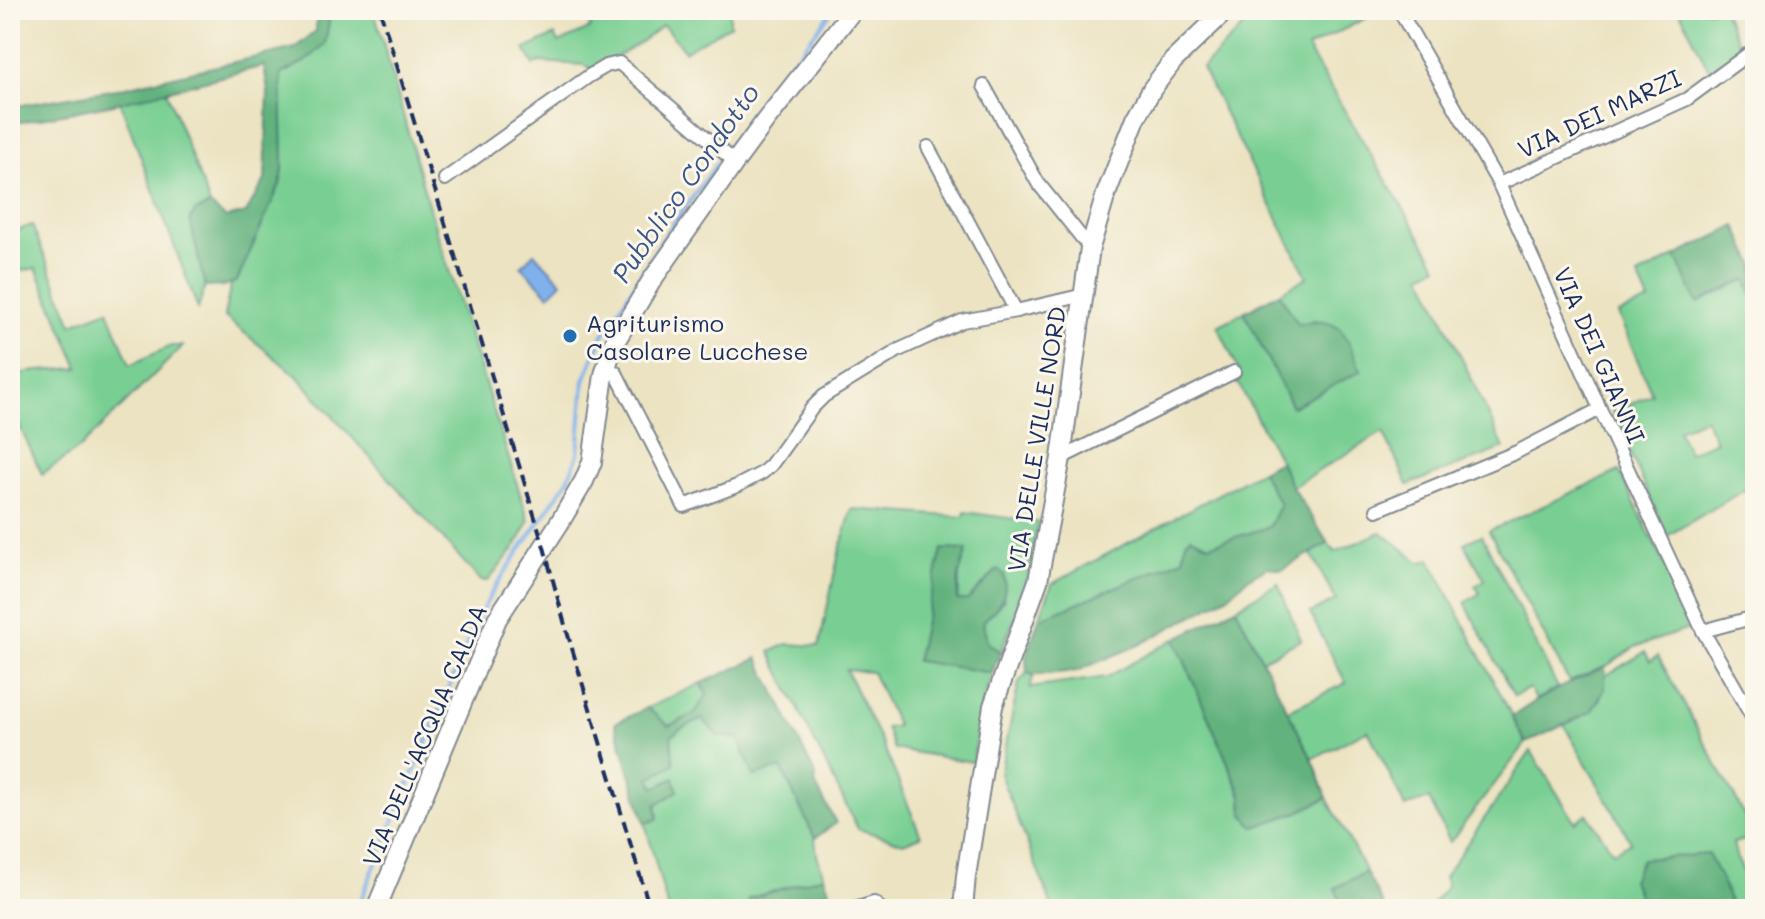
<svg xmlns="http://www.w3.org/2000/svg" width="1765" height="919" font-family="Mali,sans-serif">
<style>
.green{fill:#79cf93;stroke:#4a7f78;stroke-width:2;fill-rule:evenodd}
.forest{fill:#62b27d;stroke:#3e706e;stroke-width:2}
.water{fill:#80b1ec;stroke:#4e70a5;stroke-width:2}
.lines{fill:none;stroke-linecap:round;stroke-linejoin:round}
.stream{stroke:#80b1ec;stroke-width:4}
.street-casing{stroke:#838990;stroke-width:16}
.secondary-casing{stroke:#838990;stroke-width:22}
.street{stroke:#fff;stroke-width:12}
.secondary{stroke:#fff;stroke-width:18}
.rail{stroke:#1b2f5e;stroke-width:4;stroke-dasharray:12 6;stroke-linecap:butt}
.poi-dot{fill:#1f6fb2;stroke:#fbf7ec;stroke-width:3}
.labels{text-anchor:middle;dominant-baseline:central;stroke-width:6;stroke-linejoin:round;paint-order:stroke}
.street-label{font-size:24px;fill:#1b2f5e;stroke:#fbf7ec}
.poi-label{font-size:24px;fill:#1b2f5e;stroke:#fbf7ec;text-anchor:start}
.water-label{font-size:26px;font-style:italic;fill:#395689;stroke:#fbf7ec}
</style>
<rect width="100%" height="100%" fill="#fbf7ec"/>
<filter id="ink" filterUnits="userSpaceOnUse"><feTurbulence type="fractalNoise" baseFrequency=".0125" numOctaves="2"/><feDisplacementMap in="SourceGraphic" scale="16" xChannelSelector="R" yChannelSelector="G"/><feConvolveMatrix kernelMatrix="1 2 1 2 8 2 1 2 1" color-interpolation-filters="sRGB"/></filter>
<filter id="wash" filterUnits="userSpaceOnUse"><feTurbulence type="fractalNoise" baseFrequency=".006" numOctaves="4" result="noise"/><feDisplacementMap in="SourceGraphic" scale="32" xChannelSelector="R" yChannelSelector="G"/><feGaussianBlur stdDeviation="1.8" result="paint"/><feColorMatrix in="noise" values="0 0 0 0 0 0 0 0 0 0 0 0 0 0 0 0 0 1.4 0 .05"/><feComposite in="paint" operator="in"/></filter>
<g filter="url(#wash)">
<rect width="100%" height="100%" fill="#ebe3c1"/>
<!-- green -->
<g class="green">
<path d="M331,10H374L428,204L529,522L516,546L488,581H481L297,376L224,316L231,284L237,281L280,184L283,169L281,74L306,61L325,44Z"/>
<path d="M583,10H630L633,14L645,10H730V25L685,51L663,25L641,42L595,70L584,65L539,62L534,65L525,49L555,35L559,43L591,28Z"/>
<path d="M1260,10H1382L1307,48L1438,266L1422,274L1504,448L1408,485L1383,432L1292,487L1280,461L1236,379L1241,376L1218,326L1244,312L1292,407L1361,370L1315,320L1298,325L1279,293L1307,277L1202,68Z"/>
<path d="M1679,10H1723L1741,48L1710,72Z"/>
<path d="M166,90L210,205L196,211L190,219L205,287L198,309L120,102Z"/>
<path d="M32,225L72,324L108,310L130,365L171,346H183L81,447L42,474L10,406V384L13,379L26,372L79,368L36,268L10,273V233Z"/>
<path d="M1676,256L1698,303L1747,279L1755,298V485L1741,492L1667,536L1612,412L1652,394L1618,314L1649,301L1638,276ZM1705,418L1716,441L1689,453L1678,430Z"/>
<path d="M1261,471L1280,504L1269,527L1210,545L1186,541L1184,559L1039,619L1052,584Z"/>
<path d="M1619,471L1695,627L1635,647L1605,667L1569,682L1489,531Z"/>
<path d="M852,509L964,517L965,512L1038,522L1024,599L1000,652L987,642L983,622L1004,600L997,570L968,600H957L959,591V574L966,550L916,660L992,673L981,707L973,762L894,749L886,728L897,726L872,672L846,670L884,747L921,836L903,843L858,829L770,652L787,644L819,646L839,553Z"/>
<path d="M1381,532L1421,563L1430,559L1526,743L1450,842L1429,799L1405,807L1368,730L1312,759L1287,711L1346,683L1310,613L1336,600L1311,554L1328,543L1335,552Z"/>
<path d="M1482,535L1558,688L1536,700L1530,688L1514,696L1465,603L1480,593L1475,586L1485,580L1464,543Z"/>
<path d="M1278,583L1301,640L1262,660L1236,608Z"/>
<path d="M1175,639L1242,796L1243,813L1254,827L1298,812L1327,798L1366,872L1335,888L1344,909H1053L1000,774L1019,682L1027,673L1034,675L1030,688L1107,677Z"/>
<path d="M1645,652L1650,661L1658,656L1755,835V837L1733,843L1737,859L1755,894V909H1730L1729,898L1632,880L1644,909H1428L1447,886L1444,877L1531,751L1575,822L1587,814L1613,852L1631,842L1564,725C1588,713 1605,706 1605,676Z"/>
<path d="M702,683L707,695L694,714L669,726L647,708Z"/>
<path d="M702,718L738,738L781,768L815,838L817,855L824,876L748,899L751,909H668L645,823L658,819L655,788L649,777L671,736L680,729Z"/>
</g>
<!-- forest -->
<g class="forest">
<path d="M317,10H331L325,44L306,61L281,74L283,169L280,184L237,281L224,286L205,287L190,219L196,211L210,205L226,218L246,213L265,180L268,91L264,66L114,104L10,124V107L117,89L295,48L316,31Z"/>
<path d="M1736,226L1755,266V298L1746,279L1697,303L1676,256Z"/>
<path d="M1279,293L1298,324C1344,314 1345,335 1361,371L1292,407L1244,312Z"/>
<path d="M1280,461L1292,487L1328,543L1282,570L1268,567L1247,579L1227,597L1141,644L1077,671L1034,675L1027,673L1026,657L1039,619L1183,559L1186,541L1191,537L1210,545L1269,527L1280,504L1261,471Z"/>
<path d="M942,549L967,550L959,574L957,600H968L997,570L1004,574C1008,600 999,604 983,622L987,642L1000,652L992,673L916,661Z"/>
<path d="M1236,608L1315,765L1327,798L1298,812L1254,827L1243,813L1242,796L1175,639Z"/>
<path d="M758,658L816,776L815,784L836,823L815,838L781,768L754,776L738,738L718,736L702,719L680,729L671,736L674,764L650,778L655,788L674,778L678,791L656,805L658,819L645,823L615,723L647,708L669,726L694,714L707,695L702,683Z"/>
<path d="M1605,667V689L1591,712L1526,743L1512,717C1541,696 1571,681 1605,667Z"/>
<path d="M1708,854C1717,872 1728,889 1730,909H1644L1632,880L1642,859Z"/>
<path d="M1366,872L1385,909H1344L1335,888Z"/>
<path d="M824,876L836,909H751L748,899Z"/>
</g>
<!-- water -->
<path class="water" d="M534,253L562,282L549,295L521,266Z"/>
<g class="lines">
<!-- stream -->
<path class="stream" d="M357,909L477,620L495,587L568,480L578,454L584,381L603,335L666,234L787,68L833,10"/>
</g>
</g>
<g filter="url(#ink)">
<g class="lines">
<!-- street casing -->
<g class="street-casing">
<g id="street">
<path d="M1399,10L1499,184L1600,409L1703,631L1755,722"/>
<path d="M984,86L1038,183L1090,248"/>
<path d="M928,147L1016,311"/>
<path d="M445,179L589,76L606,66L619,63L735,162"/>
<path d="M1499,184L1687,99L1755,49"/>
<path d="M607,367L616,373L684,506L737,486L762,473L771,465L812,408L824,396L899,350L962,321L1016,311L1084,295"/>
<path d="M1061,458L1234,372"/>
<path d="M1377,510L1517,452L1600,409"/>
<path d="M1703,631L1755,617"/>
<path d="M855,909L874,903L881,909"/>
</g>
</g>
<!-- secondary casing -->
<g class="secondary-casing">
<g id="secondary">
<path d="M376,909L497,619L560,522L584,481L592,462L604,375L613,345L652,280L735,162L766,120L853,10"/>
<path d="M963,909L966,876L993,706L1038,581L1061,458L1090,248L1106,194L1136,118L1152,89L1173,61L1226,10"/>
</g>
</g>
<!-- street -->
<use href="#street" class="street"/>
<!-- secondary -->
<use href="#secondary" class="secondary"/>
<!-- rail -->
<path class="rail" d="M380,10L544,547L565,625L650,909"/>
</g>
</g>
<!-- markers -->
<circle class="poi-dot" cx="570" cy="336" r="8"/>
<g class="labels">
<!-- street labels -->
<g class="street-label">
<text transform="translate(1599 113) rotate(-25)">VIA DEI MARZI</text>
<text transform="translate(1600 355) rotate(66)">VIA DEI GIANNI</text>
<text transform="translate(1036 439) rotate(-81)">VIA DELLE VILLE NORD</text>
<text transform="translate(424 735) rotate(-67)">VIA DELL'ACQUA CALDA</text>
</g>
<!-- poi labels -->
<g class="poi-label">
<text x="586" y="322">Agriturismo<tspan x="586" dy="28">Casolare Lucchese</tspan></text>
</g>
<!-- water labels -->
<g class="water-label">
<text transform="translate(685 183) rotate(-55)">Pubblico Condotto</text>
</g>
</g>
<!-- margin -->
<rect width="1765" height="919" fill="none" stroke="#fbf7ec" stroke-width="40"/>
</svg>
